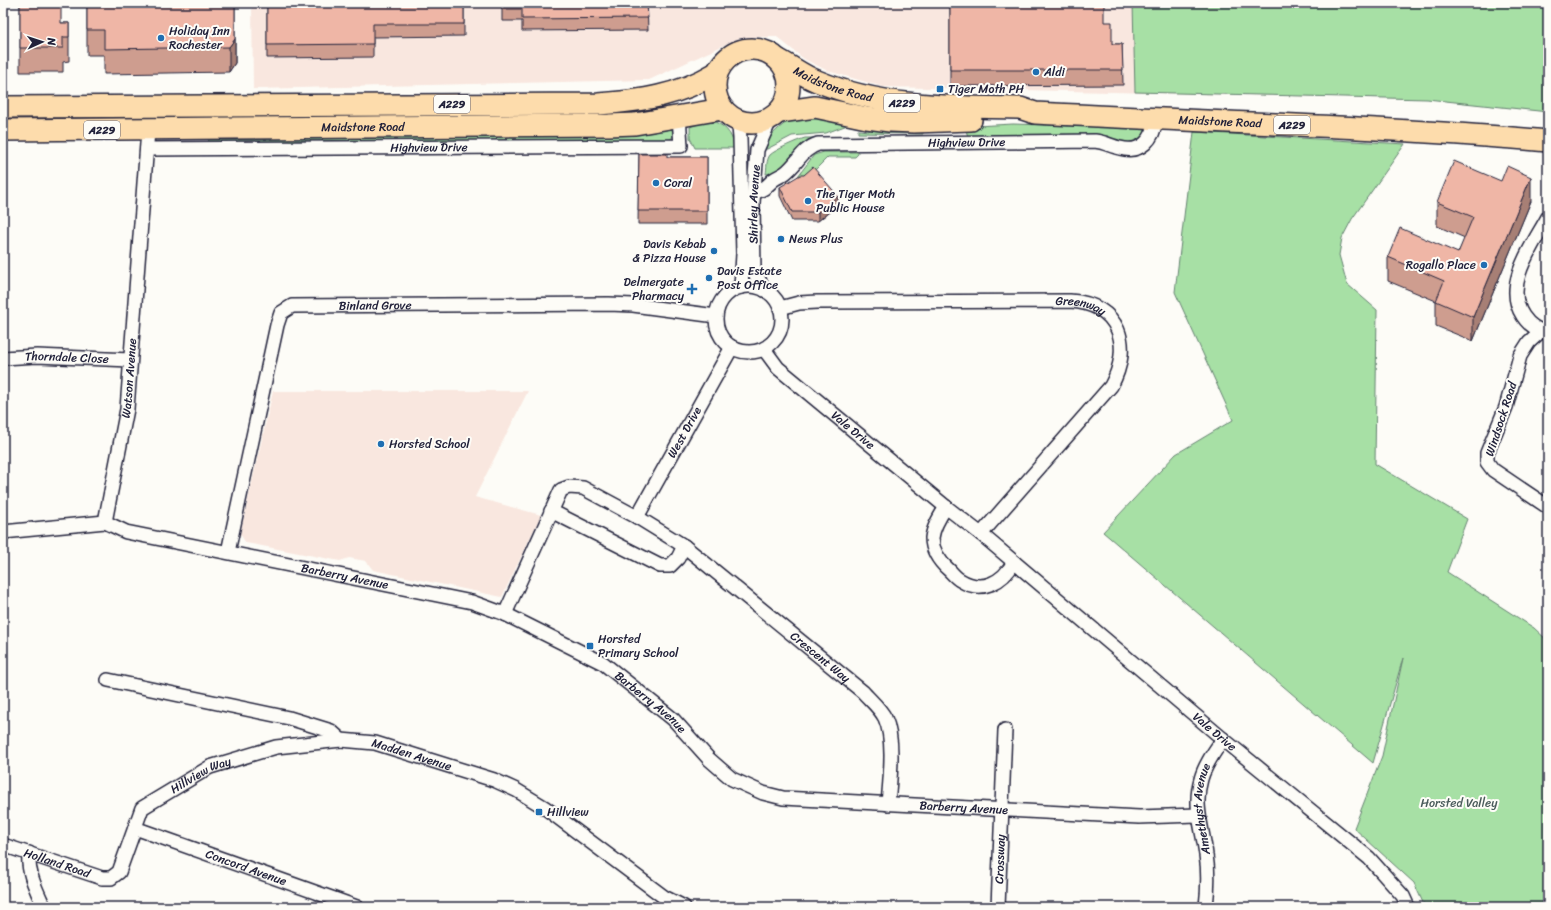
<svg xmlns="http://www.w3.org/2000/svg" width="1551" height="910" font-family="Sriracha,sans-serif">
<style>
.built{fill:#f9e7df}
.green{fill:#a7e0a5;stroke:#648170}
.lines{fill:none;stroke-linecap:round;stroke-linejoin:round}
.minor-casing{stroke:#22223b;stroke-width:16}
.primary-casing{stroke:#22223b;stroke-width:24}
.minor{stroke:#fdfcf7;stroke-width:13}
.primary{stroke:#fddcac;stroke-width:21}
.wall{fill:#ce9d8f;stroke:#22223b}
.shaded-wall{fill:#a77f74;stroke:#22223b}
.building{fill:#efb6a6;stroke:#22223b}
.poi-dot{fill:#1f6fb2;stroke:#fdfcf7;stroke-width:1.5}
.labels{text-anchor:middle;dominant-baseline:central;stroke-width:4;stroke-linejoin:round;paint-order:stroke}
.shield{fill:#fdfcf7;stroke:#646373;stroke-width:1}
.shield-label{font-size:11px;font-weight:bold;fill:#22223b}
.poi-label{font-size:12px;fill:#22223b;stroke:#fdfcf7;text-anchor:start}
.street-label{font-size:12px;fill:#22223b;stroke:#fdfcf7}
.park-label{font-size:12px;fill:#4a5b5b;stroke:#fdfcf7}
</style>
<rect width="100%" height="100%" fill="#fdfcf7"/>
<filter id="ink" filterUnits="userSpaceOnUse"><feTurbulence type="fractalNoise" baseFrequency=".025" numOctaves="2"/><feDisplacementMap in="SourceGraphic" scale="8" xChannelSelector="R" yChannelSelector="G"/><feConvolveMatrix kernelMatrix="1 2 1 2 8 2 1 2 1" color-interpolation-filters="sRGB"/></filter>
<g filter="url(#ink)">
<!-- built -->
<g class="built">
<path d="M252,3H1548V112L1427,99L883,87L828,71L804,59L777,37H751L737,39L649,80L253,89Z"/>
<path d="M273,391H528L475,497L541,515L502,597L373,570L366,561L349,558L340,561L246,543L240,534Z"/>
</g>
<!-- green -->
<g class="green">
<path d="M1133,3H1548V112L1427,99L1135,92Z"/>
<path d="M179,114V122L45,124V115Z"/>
<path d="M803,115L850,124L826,133L792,136L767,149H762C771,133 785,120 803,115Z"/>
<path d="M709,120C724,124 733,133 734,148H695L690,138V127Z"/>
<path d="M1013,124L1141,128L1145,130L1147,134L1136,143L968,137L966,130L976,126Z"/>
<path d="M668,126L672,128L673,136L671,139L663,140L209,142L208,137Z"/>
<path d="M871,126L923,133V134L858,133V130L869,131Z"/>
<path d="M1194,132L1405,144L1352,219L1342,238L1339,255L1347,284L1377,310L1375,464L1467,519L1447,572L1534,628L1548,641V907H1425L1414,883L1354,828L1382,756L1403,658L1373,763L1103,532L1176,454L1233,420L1175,292Z"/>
<path d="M805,138H816C812,140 806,141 802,145C790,154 784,174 766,174C767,168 766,160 770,155C775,150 798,140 805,138Z"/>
<path d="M824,152H858V154L855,157H828L803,182L798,176L814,155Z"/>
</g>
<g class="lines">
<!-- minor casing -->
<g class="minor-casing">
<g id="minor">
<path d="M735,120L739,127L740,138L743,254L741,287"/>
<path id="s1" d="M147,149L681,146L679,116"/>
<path id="s2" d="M754,192C762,191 766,187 772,181C775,178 781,176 785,173C798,163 802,149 818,144L1095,141C1104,142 1111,146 1120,148C1141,154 1154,139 1156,119"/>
<path d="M1548,217C1533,245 1502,285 1523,316C1529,325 1538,331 1548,333"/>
<circle cx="749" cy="319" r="33"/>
<path id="s3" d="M765,290L754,272L753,203L757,150L771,118"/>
<path id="s4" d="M780,308L799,303L817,302L1070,301C1120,304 1133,346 1111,386L981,534"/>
<path d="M1541,331L1529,342L1520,356L1506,407L1487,453V462L1493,470L1548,507"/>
<path id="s5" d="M764,349L778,368L946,507L981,534L1223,739L1369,858L1403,896L1408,907"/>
<path id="s6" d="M3,358L37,356L130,360"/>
<path d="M946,507C940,516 933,527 932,538C932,551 940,562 949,570C952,573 956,578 960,580C982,594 1003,582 1014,562"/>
<path d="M551,511L660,566H670L678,558L684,546"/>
<path id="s7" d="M637,517L732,347"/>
<path id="s8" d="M105,522L127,409L148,130"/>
<path id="s9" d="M3,532L105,522L126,532L472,602L505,614L603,663L673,719L709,759L732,779L763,793L783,798L1139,817L1197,815"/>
<path id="s10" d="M228,552L277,325L281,313L292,306L609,304L633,305L716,316"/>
<path id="s11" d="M505,614L561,490L569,487L583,488L637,517L684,546L863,692C870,700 880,708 885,718C895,740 890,779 888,804"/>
<path id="s12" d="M108,680L289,718L331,731L341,740L375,743L494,780L516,790L544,807L664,897L684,907"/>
<path id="s13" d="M135,828L357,907"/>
<path id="s14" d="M3,845L102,878H111L119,872L142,808L210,767L276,747L341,740"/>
<path d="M29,853C27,872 36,889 44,907"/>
<path id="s15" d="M998,907L1005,730"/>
<path id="s16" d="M1206,907C1208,889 1209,873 1206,855C1203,829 1193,806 1201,779C1205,764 1215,751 1223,739"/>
</g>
</g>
<!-- primary casing -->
<g class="primary-casing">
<g id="primary">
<circle cx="752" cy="86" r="37"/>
<path id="s17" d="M777,59C791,66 803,76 817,81C882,108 952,107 1020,108L1035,113C1206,122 1377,126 1548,141"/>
<path d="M3,107L598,104C642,101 677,96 716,73"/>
<path d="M780,112L815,107L867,118L890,121L914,122L971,120"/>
<path id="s18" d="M3,130L609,125L635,124L722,109"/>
</g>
</g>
<!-- minor -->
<use href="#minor" class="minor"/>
<!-- primary -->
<use href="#primary" class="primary"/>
</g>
<!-- wall -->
<g class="wall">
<path d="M87,3H235V63L229,72L104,74V55H87Z"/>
<path d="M267,3H464V36L373,37V57L267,58Z"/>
<path d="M502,3H647L648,30L522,31V21H502Z"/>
<path d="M950,3L1104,22L1112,44H1122L1123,85L950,86Z"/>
<path d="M20,4L61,23H69V61L63,62V72H20Z"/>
<path d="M639,154L667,157H707V224H638Z"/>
<path d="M780,187L838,205L818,221H792L780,196Z"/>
<path d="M1531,201L1473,341L1436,326V301L1388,281V257L1458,253L1465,238L1437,226V202Z"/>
</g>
<!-- shaded-wall -->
<g class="shaded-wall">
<path d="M235,39V63L229,72V47Z"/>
<path d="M1531,177V201L1473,341V317Z"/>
<path d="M838,196V205L818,221V212Z"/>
</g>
<!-- building -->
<g class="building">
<path d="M87,3H235V39L229,47L104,49V30H87Z"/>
<path d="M267,3H464V24H373V44L267,45Z"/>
<path d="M502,3H647L648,18L522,19V9H502Z"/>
<path d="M950,3H1104V22H1112V44H1122L1123,70H950Z"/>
<path d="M20,4H61V23H69V37H63V48H20Z"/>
<path d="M639,154H667V157H707V211H638Z"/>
<path d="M1454,161L1501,181L1507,166L1531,177L1473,317L1436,301L1444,281L1388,257L1400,228L1458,253L1473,217L1437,202Z"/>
<path d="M813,167L838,196L818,212H792L780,187L800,175H804Z"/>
</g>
</g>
<!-- markers -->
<g class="poi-dot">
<circle cx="161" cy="38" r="4"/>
<circle cx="1036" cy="72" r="4"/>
<rect x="936" y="85" width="8" height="8" rx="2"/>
<circle cx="656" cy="183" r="4"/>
<circle cx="808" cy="201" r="4"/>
<circle cx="781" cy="239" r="4"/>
<circle cx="714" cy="251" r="4"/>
<circle cx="1484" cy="265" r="4"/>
<circle cx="709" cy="278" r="4"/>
<path d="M690 283h4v4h4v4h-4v4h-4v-4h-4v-4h4z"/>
<circle cx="381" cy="444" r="4"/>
<rect x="586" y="642" width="8" height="8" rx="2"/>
<rect x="535" y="808" width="8" height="8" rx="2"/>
</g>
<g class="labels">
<!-- shield labels -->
<g class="shield">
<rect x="884" y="94" width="36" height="18" rx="3"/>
<rect x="434" y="95" width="36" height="18" rx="3"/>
<rect x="1274" y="116" width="36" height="18" rx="3"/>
<rect x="84" y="121" width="36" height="18" rx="3"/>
</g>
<g class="shield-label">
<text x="902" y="103">A229</text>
<text x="452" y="104">A229</text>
<text x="1292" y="125">A229</text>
<text x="102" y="130">A229</text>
</g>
<!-- poi labels -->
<g class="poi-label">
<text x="169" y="31">Holiday Inn<tspan x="169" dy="14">Rochester</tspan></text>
<text x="1044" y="72">Aldi</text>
<text x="948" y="89">Tiger Moth PH</text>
<text x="664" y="183">Coral</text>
<text x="816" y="194">The Tiger Moth<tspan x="816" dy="14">Public House</tspan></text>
<text x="789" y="239">News Plus</text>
<text x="706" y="244" text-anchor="end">Davis Kebab<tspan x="706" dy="14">&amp; Pizza House</tspan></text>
<text x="1476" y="265" text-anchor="end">Rogallo Place</text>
<text x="717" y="271">Davis Estate<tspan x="717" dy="14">Post Office</tspan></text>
<text x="684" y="282" text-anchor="end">Delmergate<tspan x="684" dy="14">Pharmacy</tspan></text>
<text x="389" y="444">Horsted School</text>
<text x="598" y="639">Horsted<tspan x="598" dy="14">Primary School</tspan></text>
<text x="547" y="812">Hillview</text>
</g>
<!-- street labels -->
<g class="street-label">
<text stroke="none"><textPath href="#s17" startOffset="62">Maidstone Road</textPath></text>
<text stroke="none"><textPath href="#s17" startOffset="453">Maidstone Road</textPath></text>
<text stroke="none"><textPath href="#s18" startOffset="360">Maidstone Road</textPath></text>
<text stroke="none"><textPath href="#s2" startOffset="230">Highview Drive</textPath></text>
<text stroke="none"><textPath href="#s1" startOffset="282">Highview Drive</textPath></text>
<text stroke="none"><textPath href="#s3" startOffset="89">Shirley Avenue</textPath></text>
<text stroke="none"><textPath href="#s10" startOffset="341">Binland Grove</textPath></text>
<text stroke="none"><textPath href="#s4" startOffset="302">Greenway</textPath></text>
<text stroke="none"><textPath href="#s6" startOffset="64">Thorndale Close</textPath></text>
<text stroke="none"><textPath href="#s8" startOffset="146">Watson Avenue</textPath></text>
<text transform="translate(1501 419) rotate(-72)">Windsock Road</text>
<text stroke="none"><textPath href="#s5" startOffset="121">Vale Drive</textPath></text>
<text stroke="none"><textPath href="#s7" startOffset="97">West Drive</textPath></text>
<text stroke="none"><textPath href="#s9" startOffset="349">Barberry Avenue</textPath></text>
<text stroke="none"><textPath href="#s11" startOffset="451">Crescent Way</textPath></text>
<text stroke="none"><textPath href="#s9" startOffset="685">Barberry Avenue</textPath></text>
<text stroke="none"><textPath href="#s5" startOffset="592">Vale Drive</textPath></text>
<text stroke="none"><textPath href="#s12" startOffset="315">Madden Avenue</textPath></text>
<text stroke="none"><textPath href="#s14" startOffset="259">Hillview Way</textPath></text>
<text stroke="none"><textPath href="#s9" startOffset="1033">Barberry Avenue</textPath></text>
<text stroke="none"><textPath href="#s16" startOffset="99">Amethyst Avenue</textPath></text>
<text stroke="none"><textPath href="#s15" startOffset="48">Crossway</textPath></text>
<text stroke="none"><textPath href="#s14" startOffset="57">Holland Road</textPath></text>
<text stroke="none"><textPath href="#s13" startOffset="118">Concord Avenue</textPath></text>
</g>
<!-- park labels -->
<g class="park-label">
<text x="1459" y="803">Horsted Valley</text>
</g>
</g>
<!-- margin -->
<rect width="1551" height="910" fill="none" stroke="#fdfcf7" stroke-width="16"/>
<rect x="8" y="8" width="1535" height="894" fill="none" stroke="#22223b" stroke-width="1.5" filter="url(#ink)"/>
<!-- north arrow -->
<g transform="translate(42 42) rotate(87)" stroke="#fdfcf7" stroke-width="3" paint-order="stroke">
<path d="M0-3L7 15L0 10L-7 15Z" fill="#22223b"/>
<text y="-6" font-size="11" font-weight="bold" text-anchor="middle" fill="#22223b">N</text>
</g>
</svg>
